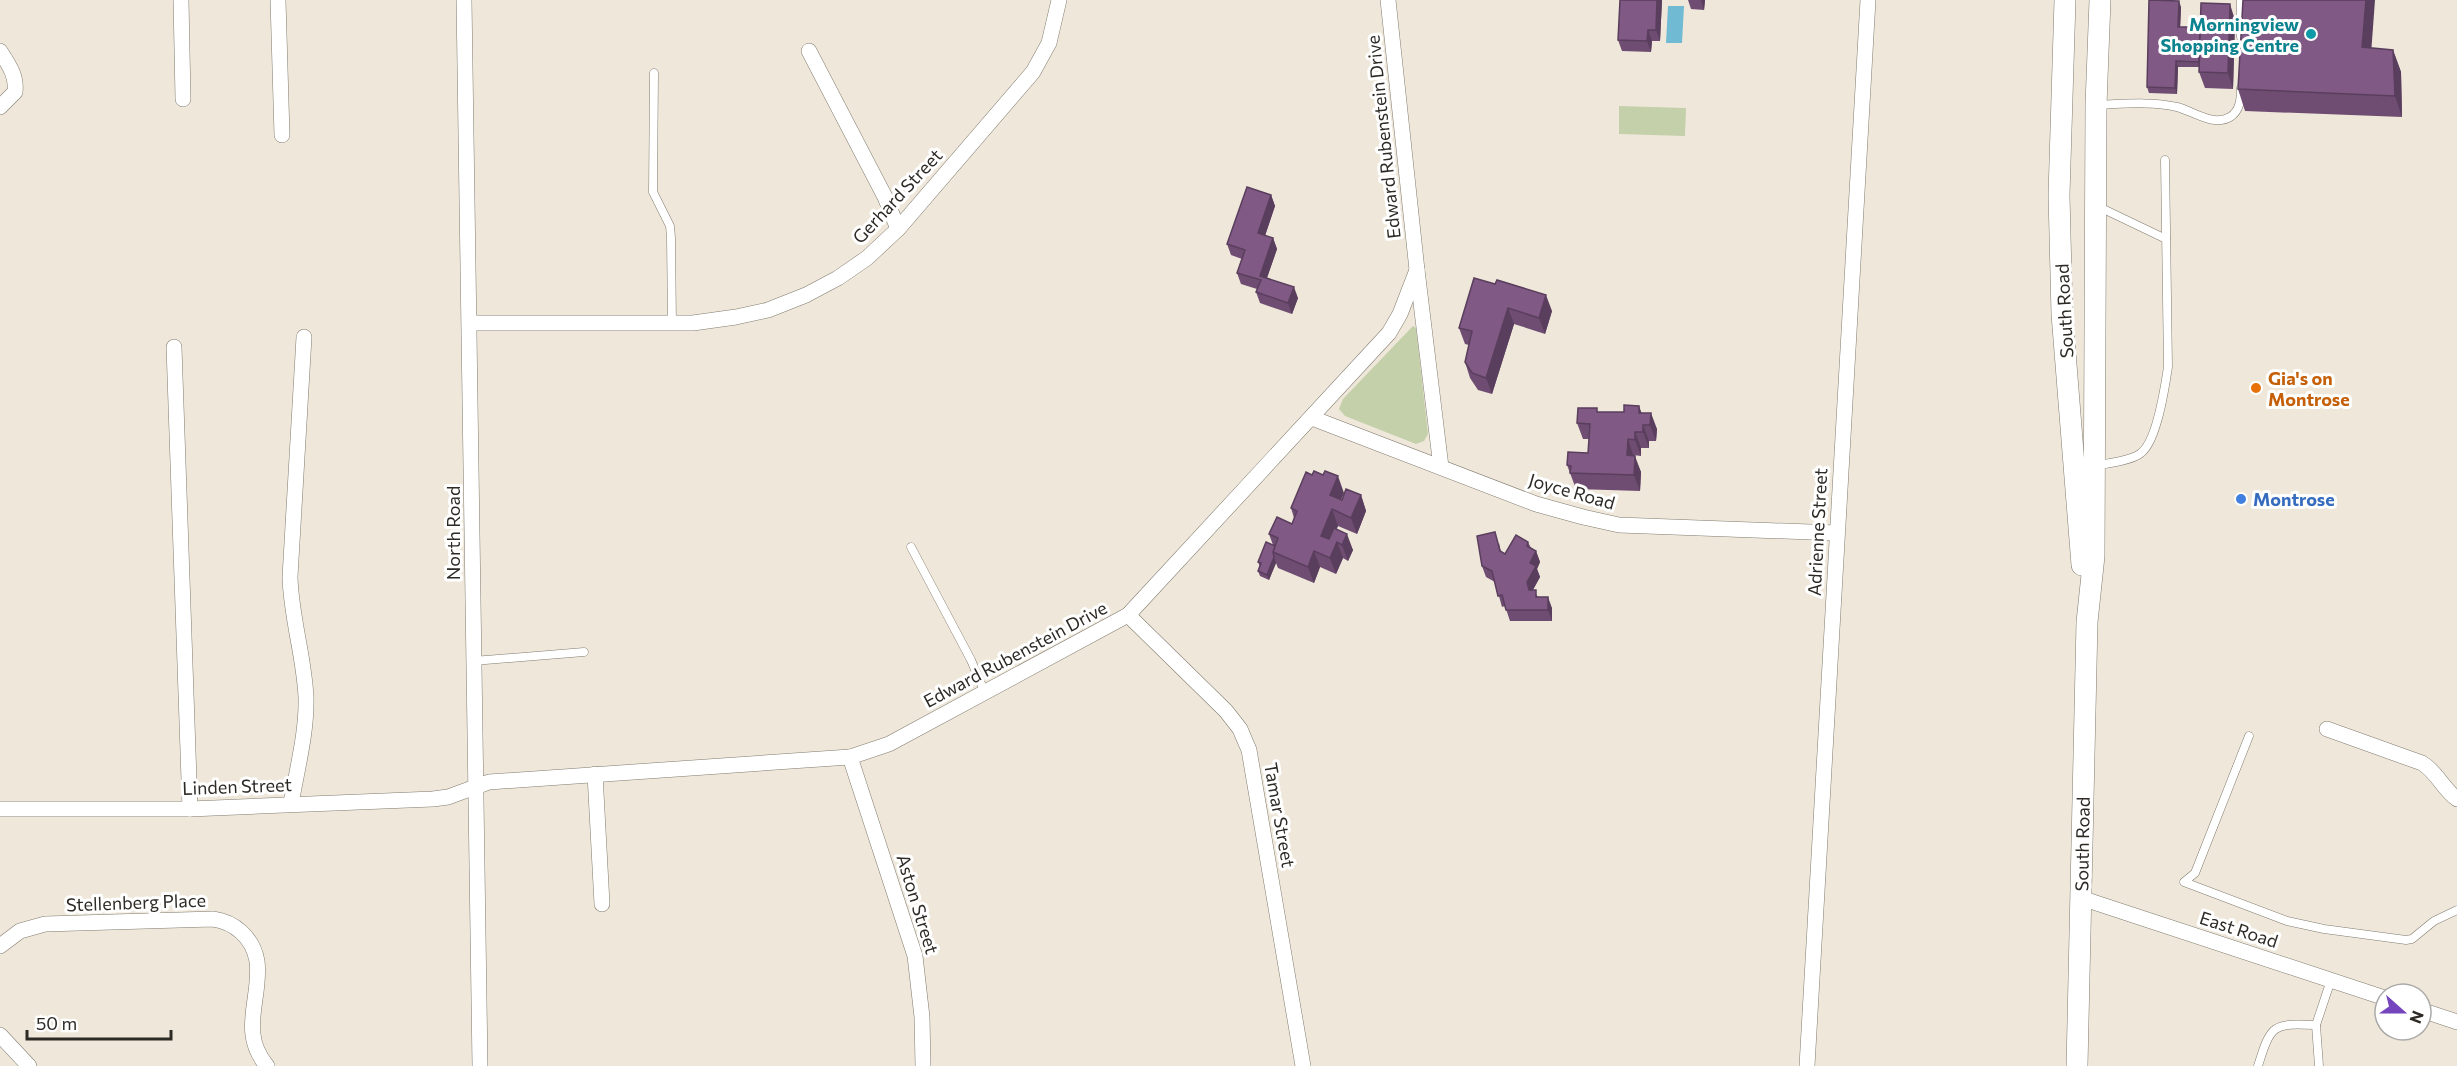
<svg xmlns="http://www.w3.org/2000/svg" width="2457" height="1066" font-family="Commissioner,sans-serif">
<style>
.green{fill:#c4d0aa}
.water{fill:#70bbd3}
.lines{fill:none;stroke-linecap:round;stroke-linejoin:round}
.lane-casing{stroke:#817b6f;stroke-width:9}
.street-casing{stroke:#817b6f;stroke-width:16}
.secondary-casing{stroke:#817b6f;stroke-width:22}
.lane{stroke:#fff;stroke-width:8}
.street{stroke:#fff;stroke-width:15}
.secondary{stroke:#fff;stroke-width:21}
.wall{fill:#6f4d72}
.shaded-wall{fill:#5a3e5d}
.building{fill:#815985;stroke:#5a3e5d;stroke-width:1.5}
.culture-dot{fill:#0f9aa8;stroke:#fff;stroke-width:2}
.food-dot{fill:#e8710a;stroke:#fff;stroke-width:2}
.shop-dot{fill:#3f7fe0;stroke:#fff;stroke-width:2}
.labels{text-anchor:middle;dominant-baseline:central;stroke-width:6;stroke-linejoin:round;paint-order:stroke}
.culture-label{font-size:18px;font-weight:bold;fill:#0d838f;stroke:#fff;text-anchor:end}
.street-label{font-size:18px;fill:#2d2a25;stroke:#fff}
.food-label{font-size:18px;font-weight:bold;fill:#c56008;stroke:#fff;text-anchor:start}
.shop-label{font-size:18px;font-weight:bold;fill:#366cbe;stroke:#fff;text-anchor:start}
</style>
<rect width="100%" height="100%" fill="#efe8da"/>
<!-- green -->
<g class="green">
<path d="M1619,106L1686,108L1685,136L1619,134Z"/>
<path d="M1413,326L1416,328L1428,434L1424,441L1416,444L1345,416L1339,409L1343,399Z"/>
</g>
<!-- water -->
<path class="water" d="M1668,6H1684L1682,43H1666Z"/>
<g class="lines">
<!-- lane casing -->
<g class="lane-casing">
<g id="lane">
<path d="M2241,0V37"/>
<path d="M654,73L653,192L670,226L671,238L672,323"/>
<path d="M2097,105C2123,104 2152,101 2177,107C2193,111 2213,127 2230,117C2240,111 2241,99 2241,88"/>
<path d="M2097,206L2166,239"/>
<path d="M2096,465C2107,464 2133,460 2141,453C2157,441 2165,387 2168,367L2165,160"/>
<path d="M911,547L971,660L985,693"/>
<path d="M473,661L584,652"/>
<path d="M2249,736L2195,873L2184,882L2287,921L2324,929L2406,940L2412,939L2434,921L2457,910"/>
<path d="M2316,1025L2319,1066"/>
<path d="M2258,1066C2271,1024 2273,1023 2316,1025L2331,980"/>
</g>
</g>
<!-- street casing -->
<g class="street-casing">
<g id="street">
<path d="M181,0L183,99"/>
<path d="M278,0L282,135"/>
<path d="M464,0C472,355 472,711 480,1066"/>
<path d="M1388,0L1417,270L1441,467"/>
<path d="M0,51C9,65 17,76 15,92L0,107"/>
<path d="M809,51L885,197L898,229"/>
<path d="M471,323H693L736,317L768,310L806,295L838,278L867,258L898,229L1033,72L1049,43L1059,0"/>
<path d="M174,347L190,809"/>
<path d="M1312,418L1536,504L1583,517L1619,525L1837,533"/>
<path d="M1128,615L1226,711L1240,729L1249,750L1303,1066"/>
<path d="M2327,729L2422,763C2437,772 2443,789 2457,799"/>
<path d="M850,757L915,956L922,1017L923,1066"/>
<path d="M595,774L602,904"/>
<path d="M291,804C297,769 307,732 306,697C304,656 291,617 290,577L304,337"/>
<path d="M0,809H190L433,799L448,797L489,782L850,757L889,744L1128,615L1389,333L1400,314L1417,270"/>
<path d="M2081,898L2385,998"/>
<path d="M0,946L20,931L45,924L213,919C235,922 253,938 257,961C262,997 238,1032 267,1066"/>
<path d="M2421,1010L2457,1022"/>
<path d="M0,1035L29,1066"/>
<path d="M1807,1066L1868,0"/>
</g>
</g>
<!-- secondary casing -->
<g class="secondary-casing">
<g id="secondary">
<path d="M2065,0L2059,195L2062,314L2082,565"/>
<path d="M2077,1066L2087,622L2094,556L2096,105L2100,0"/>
</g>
</g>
<!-- lane -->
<use href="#lane" class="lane"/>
<!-- street -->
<use href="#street" class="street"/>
<!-- secondary -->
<use href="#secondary" class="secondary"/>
</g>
<!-- wall -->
<g class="wall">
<path d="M1662,0L1660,41H1652L1651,52L1622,51L1618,40Z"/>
<path d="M1688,0H1705L1704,10L1691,9Z"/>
<path d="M2181,7L2180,27H2200L2235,20L2233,89L2205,88L2199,72V67H2178L2177,94L2149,93L2147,87Z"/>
<path d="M2372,48L2393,50L2401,72L2402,117L2245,111L2238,89Z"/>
<path d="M1271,195L1275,206L1265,236L1273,238L1277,249L1267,278L1298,298L1292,314L1260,303L1256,292L1257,289L1241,284L1237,273L1242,259L1231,255L1227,244Z"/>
<path d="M1495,284L1552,311L1545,334L1514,324L1492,394L1478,390L1470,378L1465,362L1469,345L1465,344L1459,328Z"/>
<path d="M1599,412L1642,413L1657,429L1656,441H1649V448H1641V456L1633,455L1641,472L1640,491L1576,489L1567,465L1588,453L1589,439H1583L1577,423Z"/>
<path d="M1344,493L1341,499L1361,495L1366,511L1357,534L1338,526L1336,529L1353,550L1348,561L1343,558L1336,574L1320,567L1314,583L1278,568L1276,563L1269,580L1260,576L1258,571L1260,567L1258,562L1273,545L1269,534L1292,524L1294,518L1291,508Z"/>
<path d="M1528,542L1531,548L1536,551L1540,562L1537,569L1540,577L1533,590L1538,597L1552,608V621H1510L1505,606L1502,607L1495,582L1486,577L1482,566L1499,543L1501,552L1505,554Z"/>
</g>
<!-- shaded-wall -->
<g class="shaded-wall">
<path d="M1657,0H1662L1660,41L1656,30Z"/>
<path d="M1701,0H1705L1704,10Z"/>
<path d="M2366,0H2375L2370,68L2362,47Z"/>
<path d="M2179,1L2181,7L2180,32L2178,27Z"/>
<path d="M2230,4L2235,20L2233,89L2228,73Z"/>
<path d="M1648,30L1652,41L1651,52L1647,41Z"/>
<path d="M2393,50L2401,72L2402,117L2395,96Z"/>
<path d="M2176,61L2178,67L2177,94L2175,88Z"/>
<path d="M1271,195L1275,206L1262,244L1258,233Z"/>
<path d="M1273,238L1277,249L1264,286L1260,276Z"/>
<path d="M1294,287L1298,298L1292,314L1288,303Z"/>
<path d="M1546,295L1552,311L1545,334L1539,318Z"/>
<path d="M1508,308L1514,324L1492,394L1486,378Z"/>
<path d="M1639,406L1645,422L1643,425L1649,441V448L1643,432L1639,413Z"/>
<path d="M1651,413L1657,429L1656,441L1650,425Z"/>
<path d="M1635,432L1641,448V456L1635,440Z"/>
<path d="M1628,439L1633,455H1627Z"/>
<path d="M1635,456L1641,472L1640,491L1634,475Z"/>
<path d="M1338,476L1344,493L1336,511L1330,495Z"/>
<path d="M1361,495L1366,511L1357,534L1351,518Z"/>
<path d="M1332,509L1338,526L1327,552L1321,536Z"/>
<path d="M1347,534L1353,550L1348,561L1342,545Z"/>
<path d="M1337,542L1343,558L1336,574L1330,558Z"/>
<path d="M1314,551L1320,567L1314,583L1308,567Z"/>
<path d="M1536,551L1540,562L1537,569L1540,577L1531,593L1529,590L1527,582L1530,563Z"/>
<path d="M1274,557L1276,563L1269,580L1267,575Z"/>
<path d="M1548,597L1552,608V621L1548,610Z"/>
</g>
<!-- building -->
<g class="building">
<path d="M1620,0H1657L1656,30H1648L1647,41L1618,40Z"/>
<path d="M2149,0L2179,1L2178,27H2200L2199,62L2176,61L2175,88L2147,87Z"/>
<path d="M2243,0H2366L2362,47L2393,50L2395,96L2238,89Z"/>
<path d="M2201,3L2230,4L2228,73L2199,72Z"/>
<path d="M1247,187L1271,195L1258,233L1273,238L1260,276L1294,287L1288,303L1256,292L1261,280L1237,273L1245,250L1227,244Z"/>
<path d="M1474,278L1495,284L1497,280L1546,295L1539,318L1508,308L1486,378L1472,373L1465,362L1472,331L1459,328Z"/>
<path d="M1624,405L1639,406V413H1651L1650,425H1643V432H1635V440L1628,439L1627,455L1635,456L1634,475L1570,473L1571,466L1567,465L1568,452L1588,453L1590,424L1577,423L1578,408H1597V412H1624Z"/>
<path d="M1314,471L1323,475L1325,471L1338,476L1330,495L1342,500L1346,489L1361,495L1351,518L1332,509L1321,536L1329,539L1334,528L1347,534L1342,545L1337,542L1330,558L1314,551L1308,567L1273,552L1278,538L1269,534L1277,517L1292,524L1297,511L1291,508L1306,472L1312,475Z"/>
<path d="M1495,532L1500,551L1505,554L1516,535L1528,542L1527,546L1536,551L1530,563L1536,566L1527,582L1529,590H1536V597H1548V610H1506L1502,595L1498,596L1492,571L1482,566L1477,536Z"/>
<path d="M1266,542L1275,546L1273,552L1274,557L1267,575L1258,571L1261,563L1258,562Z"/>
</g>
<!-- markers -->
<circle class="culture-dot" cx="2311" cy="34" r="6"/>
<circle class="food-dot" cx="2256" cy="388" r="6"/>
<circle class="shop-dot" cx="2241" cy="499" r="6"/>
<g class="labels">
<!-- culture labels -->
<g class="culture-label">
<text x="2299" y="24">Morningview<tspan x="2299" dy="21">Shopping Centre</tspan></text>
</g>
<!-- street labels -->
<g class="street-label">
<text transform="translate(1383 137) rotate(-96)">Edward Rubenstein Drive</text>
<text transform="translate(897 196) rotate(-47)">Gerhard Street</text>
<text transform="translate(2064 311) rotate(-93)">South Road</text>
<text transform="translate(1572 491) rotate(16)">Joyce Road</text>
<text transform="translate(1817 532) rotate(-87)">Adrienne Street</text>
<text transform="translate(453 533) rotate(-90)">North Road</text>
<text transform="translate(1015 654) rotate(-28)">Edward Rubenstein Drive</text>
<text transform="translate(237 786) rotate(-2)">Linden Street</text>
<text transform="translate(1280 815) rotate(80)">Tamar Street</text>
<text transform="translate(2082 844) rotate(-89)">South Road</text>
<text transform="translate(136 902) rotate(-2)">Stellenberg Place</text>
<text transform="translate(918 904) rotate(73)">Aston Street</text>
<text transform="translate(2239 929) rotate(18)">East Road</text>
</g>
<!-- food labels -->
<g class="food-label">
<text x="2268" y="378">Gia's on<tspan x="2268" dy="21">Montrose</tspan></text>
</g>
<!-- shop labels -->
<g class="shop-label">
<text x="2253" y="499">Montrose</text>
</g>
</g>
<!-- north arrow -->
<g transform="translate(2403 1012) rotate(111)"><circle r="28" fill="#ffffff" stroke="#abaaa8" stroke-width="1.5"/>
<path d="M0-4.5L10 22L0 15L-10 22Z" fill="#7445bd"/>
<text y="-9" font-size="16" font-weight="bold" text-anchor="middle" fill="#2d2a25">N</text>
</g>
<!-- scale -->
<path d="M27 1030v9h144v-9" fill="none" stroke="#2d2a25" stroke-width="3"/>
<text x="36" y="1030" font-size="18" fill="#2d2a25" stroke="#ffffff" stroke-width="4.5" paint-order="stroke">50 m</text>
</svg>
